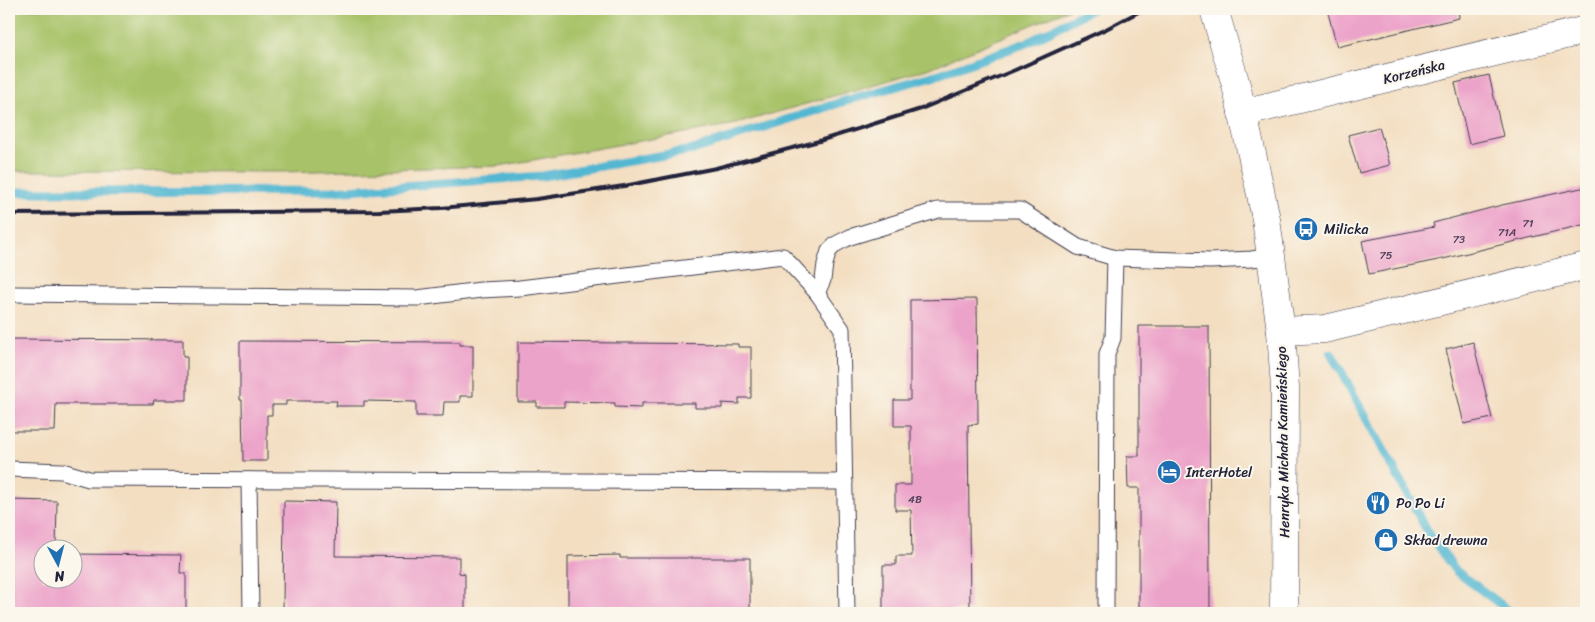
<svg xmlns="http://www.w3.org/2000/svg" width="1595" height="622" font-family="Sriracha,sans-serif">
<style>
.green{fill:#a7c268;stroke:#647252}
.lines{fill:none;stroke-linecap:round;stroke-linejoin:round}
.stream{stroke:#53b7d2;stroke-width:9}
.building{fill:#eca3c9}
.service-casing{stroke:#413e4f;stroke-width:17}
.minor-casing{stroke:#413e4f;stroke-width:29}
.tertiary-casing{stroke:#413e4f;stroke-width:29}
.service{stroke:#fff;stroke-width:15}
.minor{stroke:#fff;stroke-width:28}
.tertiary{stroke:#fff;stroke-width:28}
.rail{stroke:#22223b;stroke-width:4}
.labels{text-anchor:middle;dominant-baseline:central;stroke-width:4;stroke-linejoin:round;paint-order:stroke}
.number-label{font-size:11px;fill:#54425e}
.street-label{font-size:14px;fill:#22223b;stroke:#fbf7ec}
.poi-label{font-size:14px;fill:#22223b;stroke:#fbf7ec;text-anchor:start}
</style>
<rect width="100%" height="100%" fill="#fbf7ec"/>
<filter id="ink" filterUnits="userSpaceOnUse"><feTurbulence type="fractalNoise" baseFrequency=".02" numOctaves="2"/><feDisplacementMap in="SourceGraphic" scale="10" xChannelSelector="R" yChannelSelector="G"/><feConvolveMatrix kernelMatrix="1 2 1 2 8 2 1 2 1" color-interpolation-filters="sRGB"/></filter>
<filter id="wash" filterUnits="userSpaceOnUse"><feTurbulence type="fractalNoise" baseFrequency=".0096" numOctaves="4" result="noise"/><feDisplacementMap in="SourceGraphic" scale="20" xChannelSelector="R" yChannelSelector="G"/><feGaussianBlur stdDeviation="1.12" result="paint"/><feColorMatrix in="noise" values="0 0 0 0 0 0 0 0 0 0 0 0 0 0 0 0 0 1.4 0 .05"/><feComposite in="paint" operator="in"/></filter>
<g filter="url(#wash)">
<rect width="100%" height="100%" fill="#f3dec1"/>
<!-- green -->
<path class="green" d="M9,9H1069L928,69L736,124L499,166L281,172L9,171Z"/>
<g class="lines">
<!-- stream -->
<g class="stream">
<path d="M9,192L333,191L543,176L693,150L845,101L940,74L1029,42L1092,9"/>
<path d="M1331,353L1429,534L1456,571L1512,613"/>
</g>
</g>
<g id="blocks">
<!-- building -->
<g class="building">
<path d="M1327,9H1458L1459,18L1337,47Z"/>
<path d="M1489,75L1503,136L1469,144L1455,83Z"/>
<path d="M1379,127L1390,165L1359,173L1348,135Z"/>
<path d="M1586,187V224L1443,259L1369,274L1362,241L1434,227L1433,223L1502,205Z"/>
<path d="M977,299L978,424L968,425L970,610L915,611V613H883V565H896V556H912L911,510H895V485H911V426H894V400H910V300Z"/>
<path d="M1139,326H1209L1210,613H1139V488H1128L1127,456H1139Z"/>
<path d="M9,339L183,340V357H187V400H154L153,404H56L55,431H9Z"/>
<path d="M240,341L460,342V345H473V396H460V402H444L443,416H416V402L364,401V406H336L337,401H286V405H272V415H267V461H243L242,400H240Z"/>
<path d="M518,342L738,344V347H751V398H739V404L722,403V408H695V403H642V408L615,407V403L564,402V407H537V402H518Z"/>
<path d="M1473,342L1492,418L1464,424L1446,349Z"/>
<path d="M9,500L57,501L56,550H42V580H72V554L181,555L180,573H186V613H9Z"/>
<path d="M284,501L336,502L335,556L459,557V573L465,574V613H283Z"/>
<path d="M620,555V558H750V613H568V556Z"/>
</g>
</g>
</g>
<g filter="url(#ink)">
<use href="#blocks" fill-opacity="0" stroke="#413e4f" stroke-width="1"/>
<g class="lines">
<!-- service casing -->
<g class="service-casing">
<g id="service">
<path d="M817,293L823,280L825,264L829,251L836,244L850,237L938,210H1020L1078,247L1115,258L1210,261L1252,259L1271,256"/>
<path d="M13,294L417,298L481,290L520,288L783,256L817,293L842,329L847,613"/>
<path d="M9,469L62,471L89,479L845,482"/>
<path d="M249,480L251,613"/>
<path d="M1106,613L1107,354L1113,338L1115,258"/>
</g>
</g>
<!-- minor casing -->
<g class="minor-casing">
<g id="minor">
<path d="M1242,113L1586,30"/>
<path d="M1281,331L1325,329L1586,266"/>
</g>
</g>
<!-- tertiary casing -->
<g class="tertiary-casing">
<path id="tertiary" d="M1214,9L1236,85L1259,185L1266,219L1281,331L1285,388L1284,613"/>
</g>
<!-- service -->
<use href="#service" class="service"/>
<!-- minor -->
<use href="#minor" class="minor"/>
<!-- tertiary -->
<use href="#tertiary" class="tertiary"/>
<!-- rail -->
<path class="rail" d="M9,214L379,211L441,208L537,199L624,186L716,168L819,141L921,109L1015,70L1106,29L1144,9"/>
</g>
</g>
<!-- icons -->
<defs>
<g id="bus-disc" transform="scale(1.25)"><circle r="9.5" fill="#1f6fb2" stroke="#fbf7ec"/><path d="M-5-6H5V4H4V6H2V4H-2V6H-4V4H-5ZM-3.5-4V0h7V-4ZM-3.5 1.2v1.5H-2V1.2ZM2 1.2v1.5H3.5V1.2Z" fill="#fff"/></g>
<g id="hotel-disc" transform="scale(1.25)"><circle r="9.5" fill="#1f6fb2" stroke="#fbf7ec"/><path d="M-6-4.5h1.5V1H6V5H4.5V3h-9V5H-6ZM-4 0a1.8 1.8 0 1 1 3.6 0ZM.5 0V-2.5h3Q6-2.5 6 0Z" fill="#fff"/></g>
<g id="restaurant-disc" transform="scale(1.25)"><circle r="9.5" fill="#1f6fb2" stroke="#fbf7ec"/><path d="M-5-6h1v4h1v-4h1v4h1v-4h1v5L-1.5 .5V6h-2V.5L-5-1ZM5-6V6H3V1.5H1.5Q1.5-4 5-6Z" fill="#fff"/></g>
<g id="shop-disc" transform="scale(1.25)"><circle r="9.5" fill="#1f6fb2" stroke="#fbf7ec"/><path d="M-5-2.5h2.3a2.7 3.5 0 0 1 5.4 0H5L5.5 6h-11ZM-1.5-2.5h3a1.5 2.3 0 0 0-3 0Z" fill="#fff"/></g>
</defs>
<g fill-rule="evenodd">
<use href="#bus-disc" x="1306" y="229"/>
<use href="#hotel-disc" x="1169" y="472"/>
<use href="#restaurant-disc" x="1378" y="503"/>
<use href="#shop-disc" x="1386" y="540"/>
</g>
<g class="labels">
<!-- number labels -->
<g class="number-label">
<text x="1528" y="223">71</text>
<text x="1507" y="232">71A</text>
<text x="1459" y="239">73</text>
<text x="1386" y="255">75</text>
<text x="915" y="499">4B</text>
</g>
<!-- street labels -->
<g class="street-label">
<text transform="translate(1414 72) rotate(-14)">Korzeńska</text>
<text transform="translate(1283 442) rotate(-91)">Henryka Michała Kamieńskiego</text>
</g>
<!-- poi labels -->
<g class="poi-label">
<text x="1324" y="229">Milicka</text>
<text x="1186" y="472">InterHotel</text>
<text x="1396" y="503">Po Po Li</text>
<text x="1404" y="540">Skład drewna</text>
</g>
</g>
<!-- margin -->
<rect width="1595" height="622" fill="none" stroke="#fbf7ec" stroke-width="30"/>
<!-- north arrow -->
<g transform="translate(58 564) rotate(173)"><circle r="24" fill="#fbf7ec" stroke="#a4a2a5"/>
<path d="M0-4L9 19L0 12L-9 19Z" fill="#1f6fb2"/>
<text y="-8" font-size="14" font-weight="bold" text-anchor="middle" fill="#22223b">N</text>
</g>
</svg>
